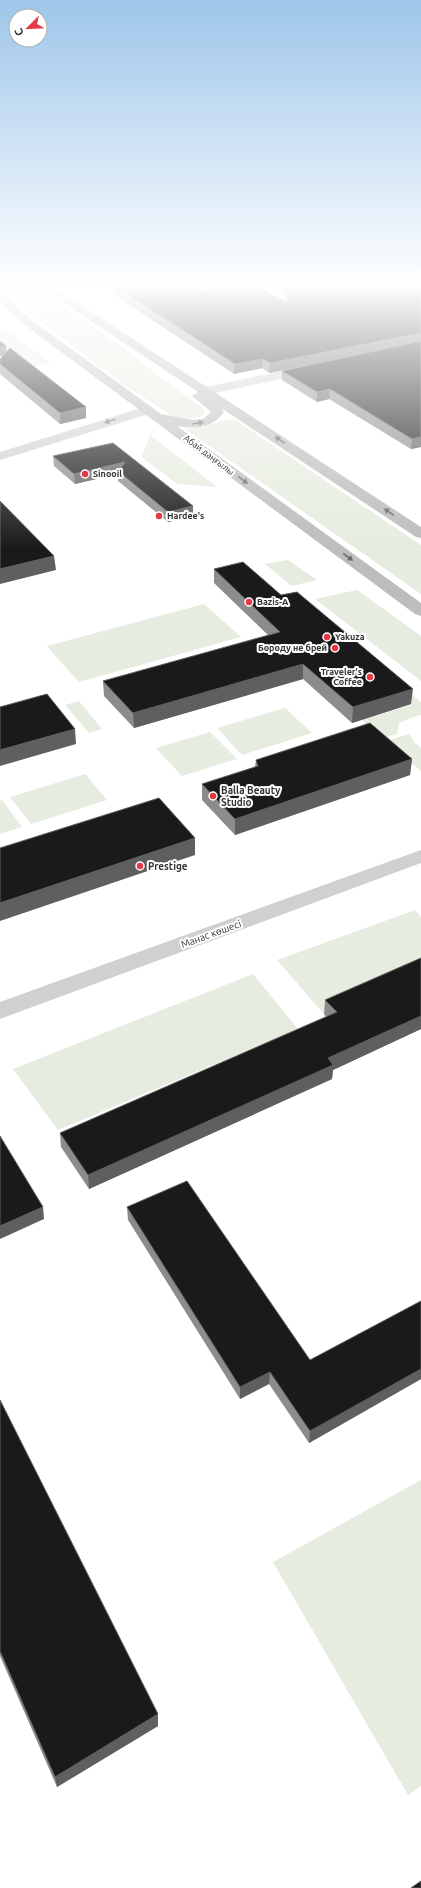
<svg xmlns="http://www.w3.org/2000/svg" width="421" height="1888" font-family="Ubuntu,sans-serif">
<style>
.green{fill:#e6ecdf}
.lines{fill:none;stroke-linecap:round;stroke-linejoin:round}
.minor{fill:#d0d0d0;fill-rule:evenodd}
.tertiary{fill:#d0d0d0;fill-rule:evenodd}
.secondary{fill:#bdbdbd;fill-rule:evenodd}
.wall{fill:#8c8c8c}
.shaded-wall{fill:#5f5f5f}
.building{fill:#1a1a1a;stroke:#5f5f5f}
.oneway{fill:#7a7a7a}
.oneway2{fill:#6a6a6a}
.poi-dot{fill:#e63946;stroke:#fff;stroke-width:1.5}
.labels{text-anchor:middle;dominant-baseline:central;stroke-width:4;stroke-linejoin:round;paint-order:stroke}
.far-street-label{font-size:9px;fill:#333;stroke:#fff}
.far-poi-label{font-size:9px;font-weight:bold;fill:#333;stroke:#fff;text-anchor:start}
.poi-label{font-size:10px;font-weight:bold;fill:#333;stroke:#fff;text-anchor:start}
.street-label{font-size:10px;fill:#333;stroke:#fff}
</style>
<rect width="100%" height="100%" fill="#fff"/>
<!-- green -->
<g class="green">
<path d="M0,283H31L136,357L164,380L203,408L205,414L202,416L191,419L174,417L126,386L77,350L32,314Z"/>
<path d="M71,283H135L83,291Z"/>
<path d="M0,330L10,333L51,363L24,368L0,350Z"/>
<path d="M234,419L421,545V594L185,429Z"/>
<path d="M150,435L217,487L177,484L142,457Z"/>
<path d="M288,560L317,580L292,586L265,564Z"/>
<path d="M357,590L421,636V681L315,599Z"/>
<path d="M204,604L241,637L79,682L47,646Z"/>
<path d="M403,687L421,702V715L413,717L399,723L397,734L382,738L362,720L411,705Z"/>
<path d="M79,701L102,729L89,733L65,705Z"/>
<path d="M285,708L312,733L242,755L217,728Z"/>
<path d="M210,732L237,759L182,776L156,748Z"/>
<path d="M410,734L413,741L421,748V771L385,741Z"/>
<path d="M85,774L107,800L31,824L10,797Z"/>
<path d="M2,800L22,827L0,834V801Z"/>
<path d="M415,910L421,917V971L324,1014L277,960Z"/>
<path d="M253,974L298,1029L58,1130L13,1069Z"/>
<path d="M421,1480V1786L408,1795L273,1562Z"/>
</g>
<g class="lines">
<!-- minor -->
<g class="minor">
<path d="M310,365L316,369L314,372L206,395L200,391L206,387Z"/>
<path d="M148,406L152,407L154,410L152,413L0,460V452Z"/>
</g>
<!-- tertiary -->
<path class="tertiary" d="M421,850V863L0,1019V1002Z"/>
<!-- secondary -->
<path class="secondary" d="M39,283H51L64,294L421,527V538L416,537L221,408L224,412C213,428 195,429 177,426L421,603V616L415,614L22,323L0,302V293L4,294L30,319L161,414L192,420L203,419L211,412L192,396L198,392L56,298Z"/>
</g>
<!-- wall -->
<g class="wall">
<path d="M281,283H421V447L411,449L329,399L317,402L282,380V371L358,355L269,373L262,368L234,374L113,294V285L203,291L285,302Z"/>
<path d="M6,351L86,407V418L60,424L0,374V359L3,356H0Z"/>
<path d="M113,443L193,506V516L168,522L118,481V474L75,484L54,466L53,456Z"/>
<path d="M214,569L281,595L411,704L352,723L303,679L134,728L104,696L103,681L268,635L214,583Z"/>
<path d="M412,759L410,775L235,835L202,800V784L255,767L256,760Z"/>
<path d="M421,958V1029L333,1070L332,1079L89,1189L61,1147L60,1133L326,1017L324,1014L325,1000Z"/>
<path d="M127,1207L310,1360L421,1301V1379L309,1443L269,1384L240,1399L128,1220Z"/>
<path d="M0,1400L158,1726L57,1787L0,1656Z"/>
</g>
<!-- shaded-wall -->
<g class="shaded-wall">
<path d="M421,333V342L269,373L270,363Z"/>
<path d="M6,346L7,355L0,356V347Z"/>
<path d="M263,359L262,368L234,374L235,364Z"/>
<path d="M330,389L329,399L317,402V392Z"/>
<path d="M86,407V418L60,424V413Z"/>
<path d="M421,437V447L411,449L412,439Z"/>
<path d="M125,462L118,471V474L75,484L74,474Z"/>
<path d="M193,506V516L168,522V512Z"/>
<path d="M54,556L56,570L0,584V569Z"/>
<path d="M303,664V679L134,728L133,713Z"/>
<path d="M413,689L411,704L352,723L353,707Z"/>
<path d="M75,729L76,744L0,766V750Z"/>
<path d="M412,759L410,775L235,835V819Z"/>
<path d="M195,838V855L0,921V903Z"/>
<path d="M421,1016V1029L333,1070L332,1079L89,1189L88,1175L328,1058Z"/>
<path d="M43,1207L44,1219L0,1239V1226Z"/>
<path d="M421,1369V1379L309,1443L310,1431Z"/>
<path d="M270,1372L269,1384L240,1399V1387Z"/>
<path d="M158,1714V1726L57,1787L55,1777Z"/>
</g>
<!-- building -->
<g class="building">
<path d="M122,283H190L203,291L248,283H252L288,303L283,283H421V333L270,363L263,359L235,364L113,285Z"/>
<path d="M0,341L6,346L0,347Z"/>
<path d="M421,341V437L412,439L330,389L317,392L282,371Z"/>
<path d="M10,348L86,407L60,413L0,364V359Z"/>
<path d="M113,443L193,506L168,512L118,471L125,462L74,474L53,456Z"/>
<path d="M0,501L54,556L0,569Z"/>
<path d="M243,562L281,595L297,592L413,689L353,707L303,664L133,713L103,681L280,632L214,569Z"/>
<path d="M47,694L75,729L0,750V707Z"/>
<path d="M370,723L412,759L235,819L202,784L258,766L256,760Z"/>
<path d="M159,798L195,838L0,903V848Z"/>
<path d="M421,958V1016L328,1058L333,1065L88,1175L60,1133L337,1012L325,1000Z"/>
<path d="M0,1136L43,1207L0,1226Z"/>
<path d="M187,1181L310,1360L421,1301V1369L310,1431L270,1372L240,1387L127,1207Z"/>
<path d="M0,1400L158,1714L55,1777L0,1651Z"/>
<path d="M421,1881V1888H411Z"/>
</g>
<!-- one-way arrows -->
<defs><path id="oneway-solid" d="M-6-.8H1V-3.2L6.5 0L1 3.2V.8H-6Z"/></defs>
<use class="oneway" href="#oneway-solid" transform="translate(110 421) rotate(163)"/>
<g class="oneway2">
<use href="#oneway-solid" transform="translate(198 423) rotate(-9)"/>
<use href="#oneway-solid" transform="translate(280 440) rotate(-146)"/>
<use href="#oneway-solid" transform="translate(243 480) rotate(37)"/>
<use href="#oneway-solid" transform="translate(389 512) rotate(-146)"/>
<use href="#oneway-solid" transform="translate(348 557) rotate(36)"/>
</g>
<!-- sky -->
<linearGradient id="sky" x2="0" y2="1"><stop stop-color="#9ec6ea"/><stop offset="0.52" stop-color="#fff"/><stop offset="1" stop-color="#fff" stop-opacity="0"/></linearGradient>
<rect width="421" height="548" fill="url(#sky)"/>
<!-- markers -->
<g class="poi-dot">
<circle cx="85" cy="474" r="4"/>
<circle cx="159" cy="516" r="4"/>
<circle cx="249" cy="602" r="4"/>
<circle cx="327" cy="637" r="4"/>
<circle cx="335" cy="648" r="4"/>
<circle cx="370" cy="677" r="4"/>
<circle cx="213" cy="796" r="4"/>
<circle cx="140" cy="866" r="4"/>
</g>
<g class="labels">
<!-- far-street labels -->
<g class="far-street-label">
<text transform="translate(209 455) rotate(37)">Абай даңғылы</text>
</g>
<!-- far-poi labels -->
<g class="far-poi-label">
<text x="93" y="474">Sinooil</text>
<text x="167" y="516">Hardee's</text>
<text x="257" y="602">Bazis-A</text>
<text x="335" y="637">Yakuza</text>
<text x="327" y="648" text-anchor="end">Бороду не брей</text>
<text x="362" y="672" text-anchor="end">Traveler's<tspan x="362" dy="10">Coffee</tspan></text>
</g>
<!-- poi labels -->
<g class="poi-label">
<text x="221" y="790">Balla Beauty<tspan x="221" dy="12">Studio</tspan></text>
<text x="148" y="866">Prestige</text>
</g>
<!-- street labels -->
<g class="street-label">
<text transform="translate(211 934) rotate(-20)">Манас көшесі</text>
</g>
</g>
<!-- north arrow -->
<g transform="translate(28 28) rotate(246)"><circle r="19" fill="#ffffff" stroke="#adadad"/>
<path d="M0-3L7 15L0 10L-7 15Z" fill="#e63946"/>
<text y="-6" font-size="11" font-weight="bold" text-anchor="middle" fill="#333333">С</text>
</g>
</svg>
